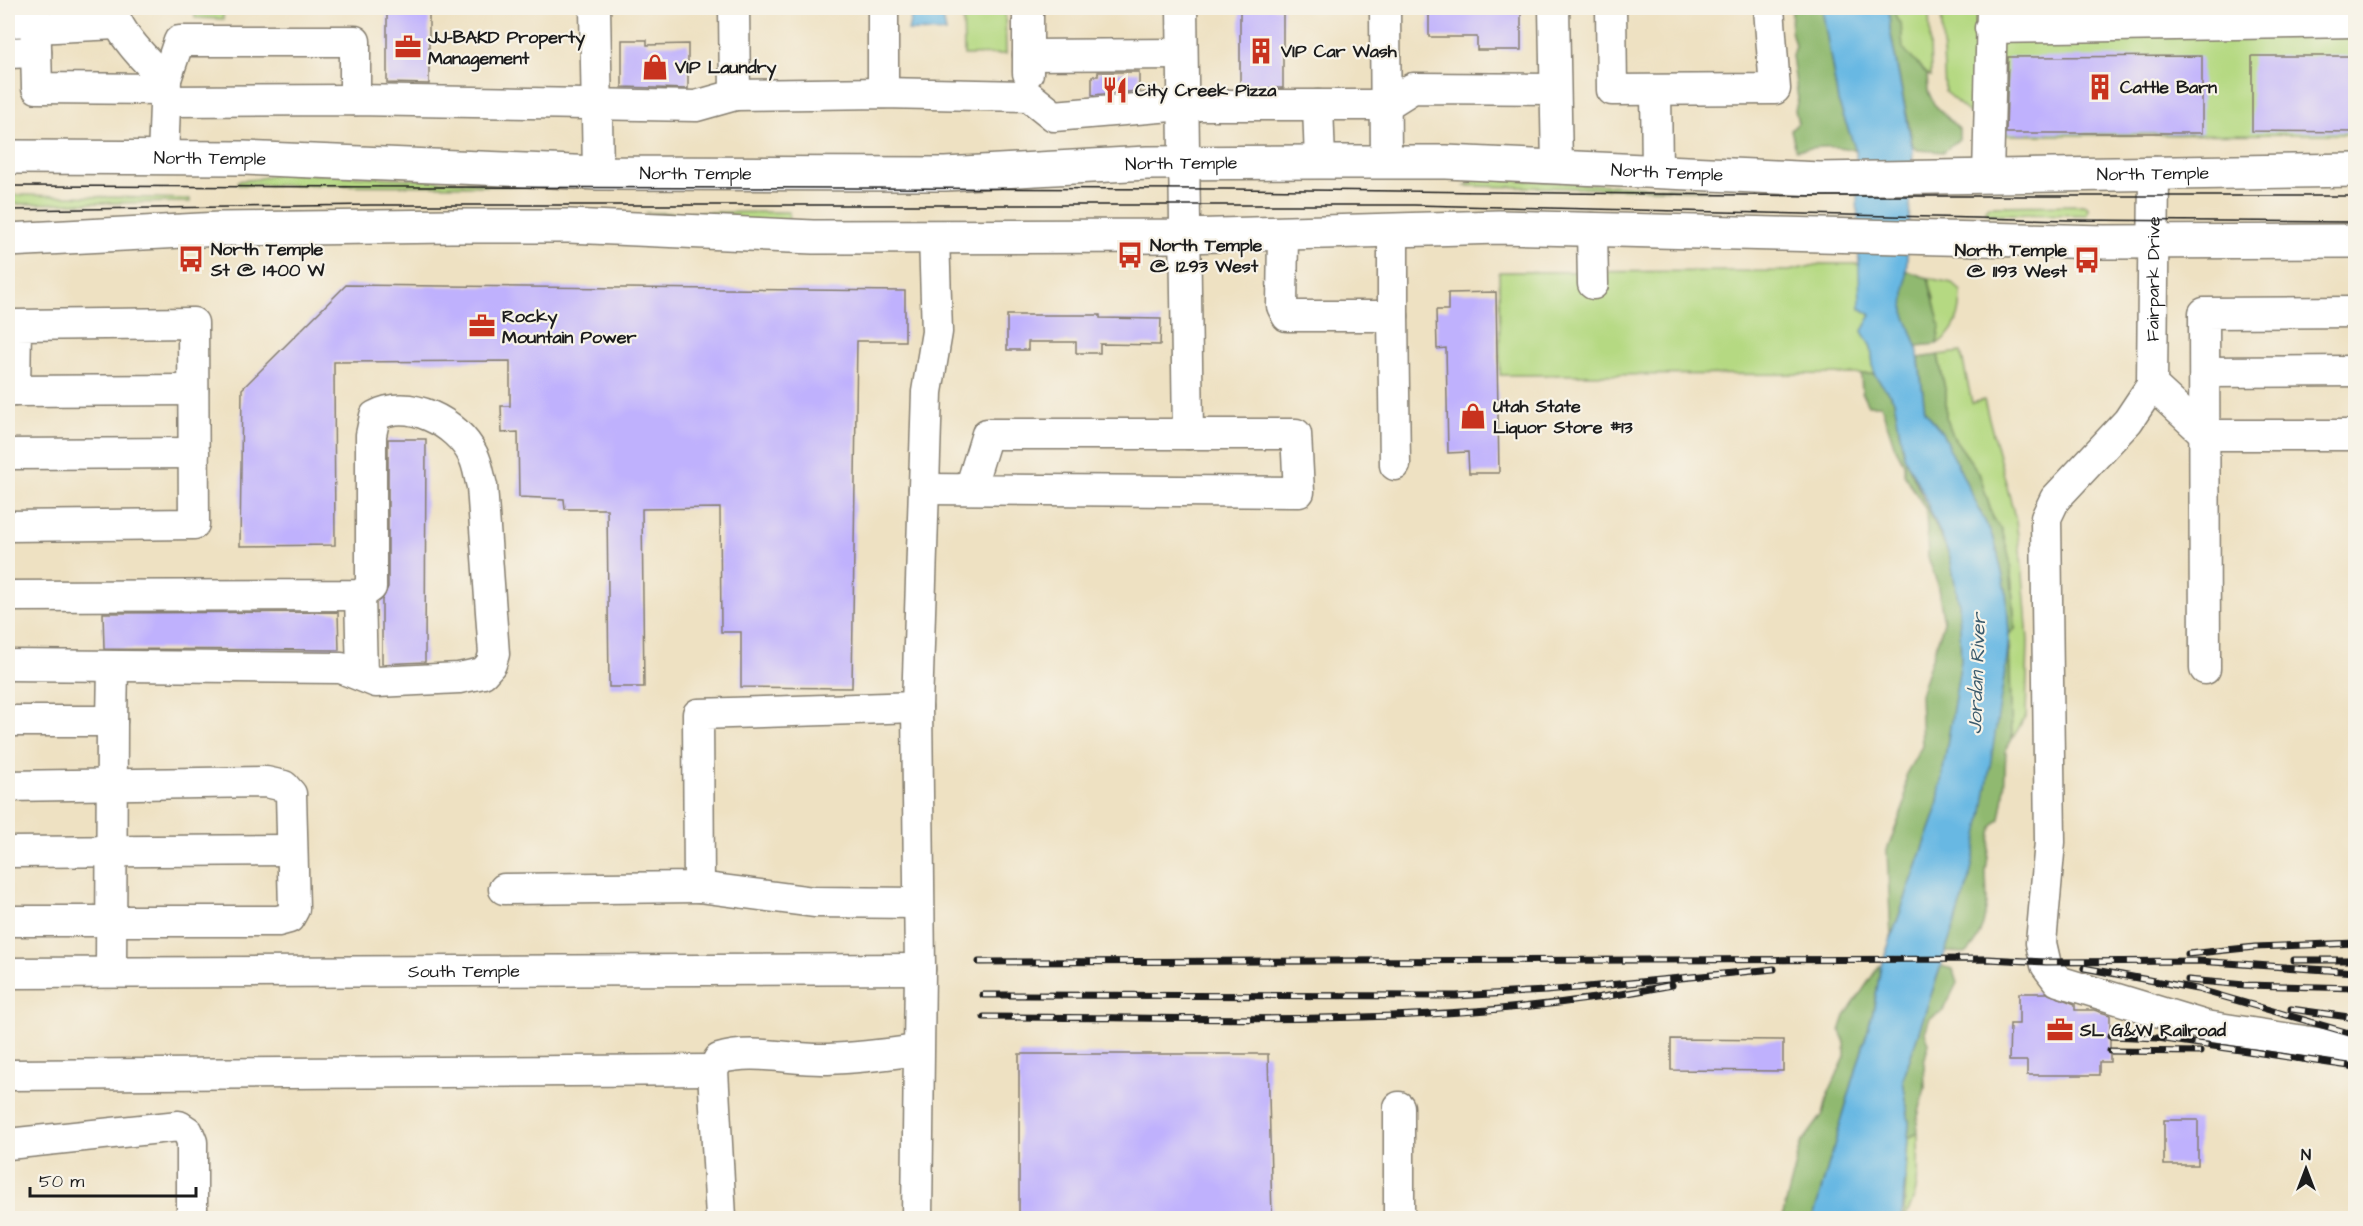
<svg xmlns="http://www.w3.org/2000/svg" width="2363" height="1226" font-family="'Architects Daughter',sans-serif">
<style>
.green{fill:#b5d982;stroke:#687a4f;stroke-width:1.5}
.forest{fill:#90b970;stroke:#566a46;stroke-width:1.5}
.water{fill:#68b8e3;stroke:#426a80;stroke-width:1.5}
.building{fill:#bfb1fd}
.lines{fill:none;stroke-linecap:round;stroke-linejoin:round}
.minor-casing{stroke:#857e6f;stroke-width:33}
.major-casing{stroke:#857e6f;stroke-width:36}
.minor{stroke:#fff;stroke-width:30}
.major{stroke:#fff;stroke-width:33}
.tram{stroke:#1c1c1c;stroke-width:1.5}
.rail-casing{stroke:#1c1c1c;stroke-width:7}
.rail{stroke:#f7f3e8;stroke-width:4.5;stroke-dasharray:14;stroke-linecap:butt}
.labels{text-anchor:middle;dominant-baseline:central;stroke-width:4.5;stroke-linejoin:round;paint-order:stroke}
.poi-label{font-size:18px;font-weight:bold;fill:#1c1c1c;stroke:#f7f3e8;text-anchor:start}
.street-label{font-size:18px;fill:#1c1c1c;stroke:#f7f3e8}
.water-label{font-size:20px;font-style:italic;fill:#3a5a6c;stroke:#f7f3e8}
</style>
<rect width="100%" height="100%" fill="#f7f3e8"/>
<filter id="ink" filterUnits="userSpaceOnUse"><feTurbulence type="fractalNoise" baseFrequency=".0167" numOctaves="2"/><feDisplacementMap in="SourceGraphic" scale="12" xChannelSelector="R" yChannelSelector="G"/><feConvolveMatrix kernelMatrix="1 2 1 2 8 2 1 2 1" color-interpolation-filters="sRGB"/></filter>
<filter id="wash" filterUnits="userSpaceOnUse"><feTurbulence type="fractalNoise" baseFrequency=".008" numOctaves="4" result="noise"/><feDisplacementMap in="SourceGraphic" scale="24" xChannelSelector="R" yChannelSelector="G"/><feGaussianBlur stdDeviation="1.35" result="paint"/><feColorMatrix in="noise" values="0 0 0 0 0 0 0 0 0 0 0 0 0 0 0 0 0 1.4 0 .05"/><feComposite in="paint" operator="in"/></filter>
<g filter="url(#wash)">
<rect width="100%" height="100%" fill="#eee1c2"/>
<!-- green -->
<g class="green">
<path d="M195,8H223V19L195,18Z"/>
<path d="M963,8H1005L1006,54L964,55Z"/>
<path d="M1893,8H1929L1931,77L1910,59L1902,48L1901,23L1897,20Z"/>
<path d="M1941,8H2355V134L1995,135L1945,92Z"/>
<path d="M284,172L538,186L238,185V181L257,179Z"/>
<path d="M1477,178L1709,190L1465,186Z"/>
<path d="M8,195H22L190,199V202L8,204Z"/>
<path d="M2086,205L2088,208L2087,215L1988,214L1985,209L1988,206Z"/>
<path d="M789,212V219L775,223L645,213Z"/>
<path d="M1820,264H1860V308L1871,315L1862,331L1871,347L1874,374L1500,375L1499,272L1789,271Z"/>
<path d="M1928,278L1952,283L1961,291C1961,314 1957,331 1937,344L1934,298Z"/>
<path d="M1961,352L1972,403L1984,400L2016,521L2023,574L2028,641L2026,716L2012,739L2009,634L2015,629L2010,561L2002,530L1994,521L1979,473L1954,438L1946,417V394L1938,355Z"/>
<path d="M1918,1133C1918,1162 1922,1193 1904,1218L1908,1138Z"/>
</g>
<!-- forest -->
<g class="forest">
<path d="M1792,8H1822L1838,101L1856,151C1836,144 1817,147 1796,150L1791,130L1798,123L1795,110L1798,99L1792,56L1795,45L1791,31Z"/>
<path d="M1889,8H1893L1897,20L1901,23L1903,49L1927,74L1928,91L1934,104L1959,129V139L1944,152L1917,150L1913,146L1890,30Z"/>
<path d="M1904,270L1928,278L1940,326L1937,344L1917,346L1904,312Z"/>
<path d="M1938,355L1946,394V417L1954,438L1979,473L1994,521L2002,529L2010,561L2015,629L2009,634L2006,590L1995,542L1941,431L1925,411L1919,358Z"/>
<path d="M1861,374H1874L1894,400L1904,456L1950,557L1959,604L1961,660L1936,813L1891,938L1887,850L1905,803L1906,774L1922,746L1920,694L1944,622L1937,583L1928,557L1926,510L1904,474V464L1894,445L1881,405H1868L1862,393Z"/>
<path d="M2009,648L2012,739L2006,750L2004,796L2000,819L1992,827L1986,871L1987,904L1983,925L1975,944L1967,953L1945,952L1969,881Z"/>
<path d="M1879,966H1881L1873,1012L1813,1218H1782L1801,1144L1823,1114L1828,1094L1845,1057V1043L1840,1031L1845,1016Z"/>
<path d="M1941,966L1953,969L1957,983L1943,1011L1930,1018L1925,1032L1929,1043L1924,1062L1925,1088L1917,1121L1918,1133L1908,1138L1909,1123L1903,1079Z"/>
</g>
<!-- water -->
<g class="water">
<path d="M913,8H941L946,32L908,31Z"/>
<path d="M1822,8H1889L1890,30L1913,151L1904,312L1917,346L1925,411L1941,431L1995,542L2006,590L2009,634L2007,658L1983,811L1969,881L1903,1079L1909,1123L1902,1218H1813L1873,1012L1881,966L1936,813L1961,660L1959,604L1950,557L1924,495L1904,456L1894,400L1874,374L1871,347L1862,331L1871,315L1860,308L1856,151L1838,101Z"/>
</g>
<g id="blocks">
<!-- building -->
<g class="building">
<path d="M387,8H429V84L387,83Z"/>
<rect x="1240" y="8" width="43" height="80"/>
<path d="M1429,8H1521V50H1477V37H1429Z"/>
<path d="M622,40H647V45L688,44V89L622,87Z"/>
<path d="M2202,56V133H2006L2008,57Z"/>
<path d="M2252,56H2355V132L2252,131Z"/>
<path d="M1098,72H1139V91L1092,95V76H1098Z"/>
<path d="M346,285L905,291V341H857L852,688L741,687V632H721L720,508L642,509L644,687H609L607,509H565L564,499L519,497L518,432L502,433L501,406H510V361L334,362L335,545L240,546L242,389Z"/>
<path d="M1496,292L1499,473H1469L1468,452L1448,453L1446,348L1437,349L1436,310H1448V293Z"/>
<path d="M1007,315H1100V318L1161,319L1160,345L1100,344V353H1076V342H1028V350H1007Z"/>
<path d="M388,439H426L425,662L382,664V600L388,587Z"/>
<path d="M338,612L339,650L104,649L103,613Z"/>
<path d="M2019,993H2047L2075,1004V1010H2094L2110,1015V1062H2099V1075H2027V1061H2009L2010,1024H2019Z"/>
<path d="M1671,1039L1783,1040V1071L1671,1070Z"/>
<path d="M1019,1054H1268L1272,1218H1019Z"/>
<rect x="2164" y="1120" width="34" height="45"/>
</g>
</g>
</g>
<g filter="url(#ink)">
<use href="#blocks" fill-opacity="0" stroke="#857e6f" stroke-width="1.5"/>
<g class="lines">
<!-- minor casing -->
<g class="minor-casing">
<g id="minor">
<path d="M35,8L37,88L166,89"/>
<path d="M113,8C115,30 149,65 166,79"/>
<path d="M595,8L598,173"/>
<path d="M734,8L735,95"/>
<path d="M1028,8V73"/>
<path d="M1182,8L1188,434"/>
<path d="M1385,8L1386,162"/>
<path d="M1554,8L1557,167"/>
<path d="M1611,8L1612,90L1775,89L1769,8"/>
<path d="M8,22L35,21"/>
<path d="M35,28L117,24"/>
<path d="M1990,28L2356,22"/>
<path d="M8,53L36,52"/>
<path d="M1028,55L1181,54"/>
<path d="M1656,91L1657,171"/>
<path d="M883,93V8"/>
<path d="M166,101L355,100L696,106L735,95L883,93L1029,96L1054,116L1183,105H1318L1320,162"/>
<path d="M1318,105H1386L1413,88L1555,89"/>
<path d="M163,158L166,79L179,41H355V100"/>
<path d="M1988,177L1992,10"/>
<path d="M1592,228L1593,284"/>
<path d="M1283,234L1282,306L1287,316H1393V230"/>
<path d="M1393,316L1395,465"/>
<path d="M2205,372L2356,371"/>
<path d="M2152,385L2128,421L2055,499L2046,518L2050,842L2041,943L2046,965L2058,981L2206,1026L2356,1049"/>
<path d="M2152,385L2206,435H2356"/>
<path id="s1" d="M2152,385L2154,172"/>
<path d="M8,391L193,390"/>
<path d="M8,454L194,453"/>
<path d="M924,489L1299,492L1296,434H987L970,489"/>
<path d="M8,526L194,524L193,323L16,325L15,391"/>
<path d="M360,595L362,674"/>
<path d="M8,596L360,595L371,587V435L375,416C408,397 457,422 473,455C478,464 479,476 482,486L494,654L491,664L483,673L459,678L376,682L341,668L8,665"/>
<path d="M2205,669L2204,313L2356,312"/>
<path d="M8,721H112L111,972"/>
<path d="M112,721L113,666"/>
<path d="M8,786L266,782L284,786L291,794L294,909L289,918L278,921H8"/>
<path d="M8,852L292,850"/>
<path d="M699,887L814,902L917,903"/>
<path d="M504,889L699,887L698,714L917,707"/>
<path id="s2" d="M8,973L920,969"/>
<path d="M8,1075L713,1070"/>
<path d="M1399,1107V1218"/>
<path d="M8,1144L179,1126L188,1132L192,1142V1218"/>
<path d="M721,1218L713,1070L719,1059C750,1049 788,1059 821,1059C853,1059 886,1054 918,1050"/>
<path d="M917,1218L920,969L917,707L927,392L937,332L934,236"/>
</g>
</g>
<!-- major casing -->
<g class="major-casing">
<g id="major">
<path id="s3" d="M8,157L243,158L598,173L945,174L1147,163L1320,162H1446L1820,179L2356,170"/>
<path d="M8,240L220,229L451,226H569L813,237L1185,236L1499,227L2104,242L2356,241"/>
</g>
</g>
<!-- minor -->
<use href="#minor" class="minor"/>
<!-- major -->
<use href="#major" class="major"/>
<!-- tram -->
<g class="tram">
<path d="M8,186L1226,189L1820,196H2356"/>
<path d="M8,210L370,205H1414L2068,220L2356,222"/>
</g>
<!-- rail casing -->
<g class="rail-casing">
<g id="rail">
<path d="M2188,954L2255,947L2356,943"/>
<path d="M2294,960H2356"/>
<path d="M979,962L1988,959L2046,962L2198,961L2356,972"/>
<path d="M2084,968L2197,989L2356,1035"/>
<path d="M2188,980L2245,985L2356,988"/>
<path d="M983,995L1456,996L1546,991L1774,969"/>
<path d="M2291,1009L2356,1018"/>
<path d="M984,1017C1213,1017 1446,1030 1672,985"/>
<path d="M2110,1036L2158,1038L2356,1067"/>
<path d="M2110,1051L2200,1052"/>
</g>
</g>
<!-- rail -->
<use href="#rail" class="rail"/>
</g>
</g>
<!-- icons -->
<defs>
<g id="office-bare" transform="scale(2.07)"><path d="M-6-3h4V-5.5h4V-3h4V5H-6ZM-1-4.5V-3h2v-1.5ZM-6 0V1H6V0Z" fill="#c8321e" stroke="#f7f3e8" stroke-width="2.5" paint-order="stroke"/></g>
<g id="building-bare" transform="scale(2.07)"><path d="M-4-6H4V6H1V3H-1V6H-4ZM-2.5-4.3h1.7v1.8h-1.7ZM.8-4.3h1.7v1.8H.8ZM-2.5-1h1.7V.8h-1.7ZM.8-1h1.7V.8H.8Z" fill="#c8321e" stroke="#f7f3e8" stroke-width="2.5" paint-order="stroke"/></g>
<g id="shop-bare" transform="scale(2.07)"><path d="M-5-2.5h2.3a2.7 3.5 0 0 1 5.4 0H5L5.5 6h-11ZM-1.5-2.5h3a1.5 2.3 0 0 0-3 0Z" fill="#c8321e" stroke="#f7f3e8" stroke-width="2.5" paint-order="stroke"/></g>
<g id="restaurant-bare" transform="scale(2.07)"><path d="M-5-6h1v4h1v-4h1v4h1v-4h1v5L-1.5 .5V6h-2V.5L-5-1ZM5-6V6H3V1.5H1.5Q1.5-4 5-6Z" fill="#c8321e" stroke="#f7f3e8" stroke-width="2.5" paint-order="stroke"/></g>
<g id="bus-bare" transform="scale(2.07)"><path d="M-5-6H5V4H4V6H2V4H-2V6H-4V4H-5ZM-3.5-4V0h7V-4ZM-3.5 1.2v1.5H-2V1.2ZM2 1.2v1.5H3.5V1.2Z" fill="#c8321e" stroke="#f7f3e8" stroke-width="2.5" paint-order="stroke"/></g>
</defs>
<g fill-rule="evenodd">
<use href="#office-bare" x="408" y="47"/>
<use href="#building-bare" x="1261" y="51"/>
<use href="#shop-bare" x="655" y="67"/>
<use href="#building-bare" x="2100" y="87"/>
<use href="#restaurant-bare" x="1115" y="90"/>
<use href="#bus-bare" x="1130" y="255"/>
<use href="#bus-bare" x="191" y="259"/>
<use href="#bus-bare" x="2087" y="260"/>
<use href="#office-bare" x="482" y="326"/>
<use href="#shop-bare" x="1473" y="416"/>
<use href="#office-bare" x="2060" y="1030"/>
</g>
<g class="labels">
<!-- poi labels -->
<g class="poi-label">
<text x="428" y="37">JJ-BAKD Property<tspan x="428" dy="21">Management</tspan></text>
<text x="1281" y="51">VIP Car Wash</text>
<text x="675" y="67">VIP Laundry</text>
<text x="2120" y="87">Cattle Barn</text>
<text x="1135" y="90">City Creek Pizza</text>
<text x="1150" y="245">North Temple<tspan x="1150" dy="21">@ 1293 West</tspan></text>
<text x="211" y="249">North Temple<tspan x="211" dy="21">St @ 1400 W</tspan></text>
<text x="2067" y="250" text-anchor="end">North Temple<tspan x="2067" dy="21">@ 1193 West</tspan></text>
<text x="502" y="316">Rocky<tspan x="502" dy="21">Mountain Power</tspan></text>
<text x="1493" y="406">Utah State<tspan x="1493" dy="21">Liquor Store #13</tspan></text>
<text x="2080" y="1030">SL G&amp;W Railroad</text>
</g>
<!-- street labels -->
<g class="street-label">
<text stroke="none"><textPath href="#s3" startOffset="202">North Temple</textPath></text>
<text stroke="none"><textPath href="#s3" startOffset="1174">North Temple</textPath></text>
<text stroke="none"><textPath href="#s3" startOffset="1660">North Temple</textPath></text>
<text stroke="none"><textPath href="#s3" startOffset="2146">North Temple</textPath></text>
<text stroke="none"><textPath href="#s3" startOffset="688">North Temple</textPath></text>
<text stroke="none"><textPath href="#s1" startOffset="106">Fairpark Drive</textPath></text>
<text stroke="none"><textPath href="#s2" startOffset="456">South Temple</textPath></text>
</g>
<!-- water labels -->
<g class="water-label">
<text transform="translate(1977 674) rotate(-88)">Jordan River</text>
</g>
</g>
<!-- margin -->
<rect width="2363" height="1226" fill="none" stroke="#f7f3e8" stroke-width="30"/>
<!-- north arrow -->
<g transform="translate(2306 1169)" stroke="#f7f3e8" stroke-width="4.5" paint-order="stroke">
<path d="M0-4.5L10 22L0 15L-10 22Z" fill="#1c1c1c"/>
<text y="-9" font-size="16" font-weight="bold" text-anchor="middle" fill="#1c1c1c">N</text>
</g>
<!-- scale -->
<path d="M30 1187v9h166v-9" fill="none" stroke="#1c1c1c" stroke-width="3"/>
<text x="39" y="1187" font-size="18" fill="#1c1c1c" stroke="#f7f3e8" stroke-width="4.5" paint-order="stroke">50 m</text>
</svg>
